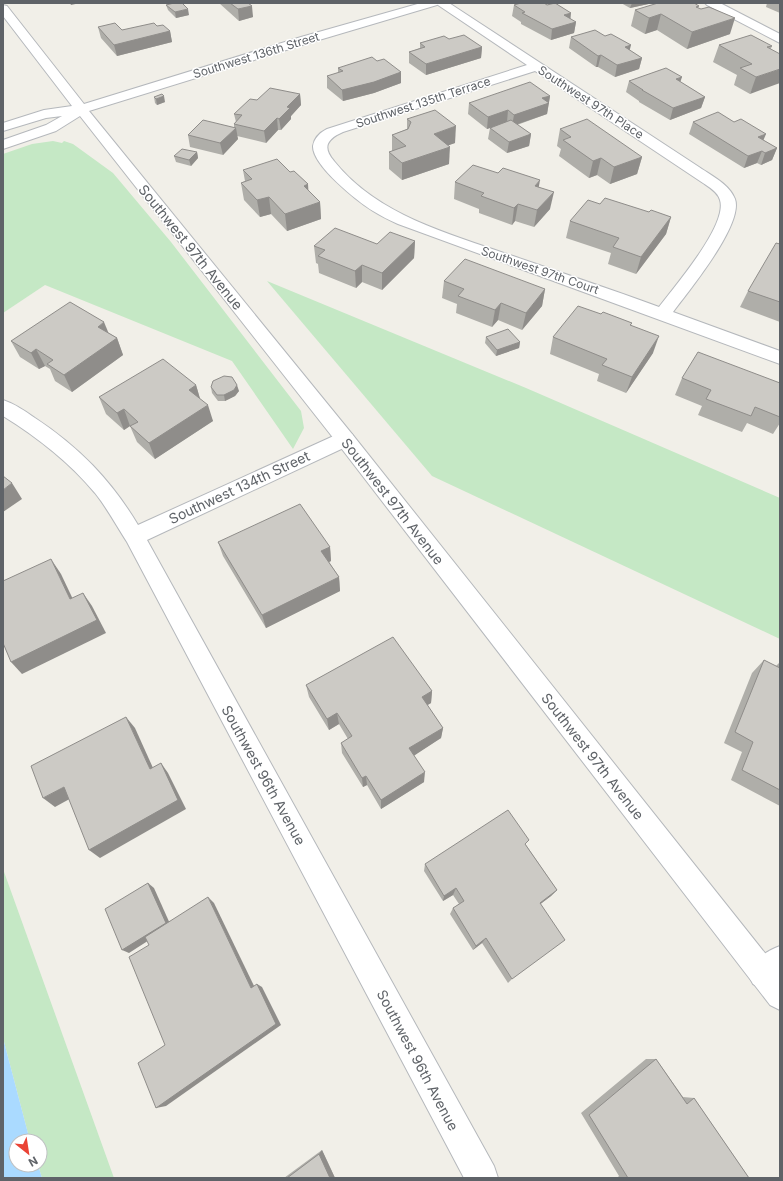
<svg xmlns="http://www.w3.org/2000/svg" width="783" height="1181" font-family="Inter,sans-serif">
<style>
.green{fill:#c5e8c5}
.water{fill:#aadaff}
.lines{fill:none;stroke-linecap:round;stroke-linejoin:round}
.minor-casing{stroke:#b5b8bc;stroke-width:2}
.tertiary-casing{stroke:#b5b8bc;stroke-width:2}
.minor{fill:#fff;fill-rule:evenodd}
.tertiary{fill:#fff;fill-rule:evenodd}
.wall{fill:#afaea9}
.shaded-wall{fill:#8f8d8a}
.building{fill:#cccac5;stroke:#8f8d8a}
.labels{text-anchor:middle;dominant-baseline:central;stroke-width:3;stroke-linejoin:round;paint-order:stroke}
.far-street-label{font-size:12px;fill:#5f6368;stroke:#fff}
.street-label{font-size:14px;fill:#5f6368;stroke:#fff}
</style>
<rect width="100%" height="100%" fill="#f1efe8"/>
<!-- green -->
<g class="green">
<path d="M53,141L62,143L64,141L73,144L113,173L171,242L301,411L304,428L293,449L232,361L45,285L3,313V154L32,144Z"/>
<path d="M267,281L526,388L780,498V639L432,476Z"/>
<path d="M3,869L114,1178H42L38,1165H40V1141H30L3,1038Z"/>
</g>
<!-- water -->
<path class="water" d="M3,1038L30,1141H16V1165H38L42,1178H3Z"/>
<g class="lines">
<!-- minor casing -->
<g class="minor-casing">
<g id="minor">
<path d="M435,3H449L699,167C712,176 729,184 735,199C744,224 688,292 673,312L780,351V364L398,224C389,220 381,216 373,211C357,201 312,165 313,146C314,138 321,132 327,129L527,65ZM535,71L703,183C709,187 718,192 720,200C728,225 674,287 659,307C610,289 562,273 513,256C450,234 378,216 334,161C322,147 327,139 343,132Z"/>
<path d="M705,3H720L780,34V43L707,5Z"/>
<path d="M3,400C15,404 25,411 35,418C79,447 111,480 138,525L338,434L345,432L352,434L355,439L352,444L147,540L494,1166L498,1178H464L127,542C116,525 107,508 95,493C69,462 37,437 3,416Z"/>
<path d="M780,946V979L773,984L763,989L753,984L748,974C754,960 766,951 780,946Z"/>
</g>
</g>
<!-- tertiary casing -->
<g class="tertiary-casing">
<path id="tertiary" d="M421,3H439L437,5L309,43L89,111L352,434L780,972V1010L770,1005L338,444L80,116L56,131L3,149V140L46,125L62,116L46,118L3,131V123L44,110L72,106L3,16V5L7,6L84,104L301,37Z"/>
</g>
<!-- minor -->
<use href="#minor" class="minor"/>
<!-- tertiary -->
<use href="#tertiary" class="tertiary"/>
</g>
<!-- wall -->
<g class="wall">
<path d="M219,3H248L253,17L239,21Z"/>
<path d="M621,3H653L630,8Z"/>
<path d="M767,3H780V13L766,7Z"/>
<path d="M166,5L189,15L176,18L168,10Z"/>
<path d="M514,5L570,19L576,22L574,33L551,40L521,24V22L512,16Z"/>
<path d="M699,6L698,8L730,34L687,49L657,30L645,34L631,26L635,10Z"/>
<path d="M157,26L170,31L172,42L117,56L101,38L98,27L122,30Z"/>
<path d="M605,36L642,58L639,69L615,77L598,67H596L569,48L571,37Z"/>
<path d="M449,39L482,47L481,58L426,75L409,63V52L420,48V43Z"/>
<path d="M719,45L772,46L750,94L734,85L737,75L713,62Z"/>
<path d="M377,61L401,83L374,93L343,101L327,88V76L338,73V68Z"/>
<path d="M629,81L680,82L705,97L701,108L670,120L639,102V101L626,92Z"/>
<path d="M300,94L301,105L291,116V119L281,130H278L266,143L237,136L238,139L223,155L190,147L188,135L234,127V124L236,122L234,114L257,100Z"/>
<path d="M550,96L547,114L517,125L531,134L529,146L507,153L488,139L490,128L487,129L468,114L469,103Z"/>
<path d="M154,97L165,102L157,105L155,103Z"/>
<path d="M407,119L455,143L448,145L449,164L402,180L389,169V152L392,151V135L407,129Z"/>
<path d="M693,122L763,140L777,148L772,160L761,165L757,163L744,168L689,134Z"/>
<path d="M560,129L642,157L637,174L610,184L597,175L589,178L559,156L561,149L557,146Z"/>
<path d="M197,152L198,158L191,166L176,162L174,156Z"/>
<path d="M243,170L290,172L308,184V190L320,202L321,219L287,231L271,214L260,217L244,200L241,183L245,181Z"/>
<path d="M455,182L539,187L550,209L534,227L515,221L512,225L479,213V209L454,199Z"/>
<path d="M600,204L649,212L671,217L666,234L636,274L608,264L611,253L566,238L570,221Z"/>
<path d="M415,241L414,258L382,290L362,282L356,288L319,273L318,264L316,263L314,246L377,244Z"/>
<path d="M780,244V322L740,307L748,291Z"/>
<path d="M444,281L545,289L542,306L522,330L498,320L492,327L456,313L457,304L442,298Z"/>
<path d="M601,314L632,323L631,325L653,353L626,393L597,381L599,374L550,354L553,337Z"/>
<path d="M109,333L117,338L123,355L72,392L55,381L50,369L45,366L39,369L20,357L11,341Z"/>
<path d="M486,337L520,342L519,348L496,356L485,343Z"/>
<path d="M682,378L780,383V423L773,434L747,423L742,432L698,415L702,406L675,395Z"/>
<path d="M196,385L200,399L213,421L155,459L137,442L130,426L124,430L106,414L99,397Z"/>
<path d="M211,387L239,391L235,396L225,401H218L212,393Z"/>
<path d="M218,542L330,547L331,561L329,562L339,577L340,591L266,628L223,556Z"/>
<path d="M764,660L776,666L780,662V806L731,780L742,752L724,743L752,673Z"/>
<path d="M306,685L432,691L431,703L427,705L443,728L441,738L414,755L424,782L381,809L367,785L363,787L342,753L341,743L348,739L339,724L329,730L309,697Z"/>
<path d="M526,845L557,890L551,896L540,904L512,979L508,983L482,943L473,950L450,914L453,908L459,904L453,895L443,901L424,871L425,864Z"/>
<path d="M646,1059H656L683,1097L694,1098L749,1178H617L619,1176L581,1113Z"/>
<path d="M322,1150L335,1178H284Z"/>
</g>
<!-- shaded-wall -->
<g class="shaded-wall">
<path d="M70,3H80L71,5Z"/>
<path d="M632,3H653L630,8Z"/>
<path d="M252,6L253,17L239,21L238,9Z"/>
<path d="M188,9L189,15L176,18L175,12Z"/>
<path d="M571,13L570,24L576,22L574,33L551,40L552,29L564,15Z"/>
<path d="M661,14L657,30L645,34L649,18Z"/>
<path d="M735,18L730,34L687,49L692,32Z"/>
<path d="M170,31L172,42L117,56L114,45Z"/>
<path d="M631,45L628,57L625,47Z"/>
<path d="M482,47L481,58L426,75V64Z"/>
<path d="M601,55L598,67H596L598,56Z"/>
<path d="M642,58L639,69L615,77L617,65Z"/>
<path d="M780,69V83L750,94L756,77Z"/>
<path d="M401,72V83L374,93L343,101L342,90Z"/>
<path d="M682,77L678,89L676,79Z"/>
<path d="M300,94L301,105L291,116V119L281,130L279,119L287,107Z"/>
<path d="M164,96L165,102L157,105L156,99Z"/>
<path d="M550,96L547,114L512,126L514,115L542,98Z"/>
<path d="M705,97L701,108L670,120L673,108Z"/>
<path d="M508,110L507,122L487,129L488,117Z"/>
<path d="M277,118L278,130L266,143L264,131Z"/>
<path d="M456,126L455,143L433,151L434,134Z"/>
<path d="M236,128L238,139L223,155L220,143Z"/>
<path d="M531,134L529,146L507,153L509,142Z"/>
<path d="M766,134L761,146L758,137Z"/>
<path d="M450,147L449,164L402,180V163Z"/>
<path d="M777,148L772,160L761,165L765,153Z"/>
<path d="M762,151L757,163L744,168L748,156Z"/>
<path d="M197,152L198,158L191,166L189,160Z"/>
<path d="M642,157L637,174L610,184L614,167Z"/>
<path d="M601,158L597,175L589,178L593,161Z"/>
<path d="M540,180L537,197L535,186Z"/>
<path d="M308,184L309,201L304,186Z"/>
<path d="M554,192L550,209L534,227L537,210Z"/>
<path d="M269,197L271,214L260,217L257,200Z"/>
<path d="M320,202L321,219L287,231L285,214Z"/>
<path d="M518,204L515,221L512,225L514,208Z"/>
<path d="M671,217L666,234L636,274L641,257Z"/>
<path d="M415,241L414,258L382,290V273Z"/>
<path d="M362,265V282L356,288L355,271Z"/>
<path d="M545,289L542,306L522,330L526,313Z"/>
<path d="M501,303L498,320L492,327L495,310Z"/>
<path d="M104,322L111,339L98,327Z"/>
<path d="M659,336L653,353L626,393L632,377Z"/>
<path d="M117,338L123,355L72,392L64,375Z"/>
<path d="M520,342L519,348L496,356L497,350Z"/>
<path d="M36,349L45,366L39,369L31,353Z"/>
<path d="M196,385L201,402L189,390Z"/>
<path d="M237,385L239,391L235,396L225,401L224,395Z"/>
<path d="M208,405L213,421L155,459L149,443Z"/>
<path d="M124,409L130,426L124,430L117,413Z"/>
<path d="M12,483L22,499L3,512V490Z"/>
<path d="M330,547L331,561L323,565L321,551Z"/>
<path d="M51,559L61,574L79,612L70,599Z"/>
<path d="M339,577L340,591L266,628L262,615Z"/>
<path d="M83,593L92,606L106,633L22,674L11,662Z"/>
<path d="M432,691L431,703L421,709L422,697Z"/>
<path d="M337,713L339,724L329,730L327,719Z"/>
<path d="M126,717L135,728L158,779L150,769Z"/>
<path d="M443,728L441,738L409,759V748Z"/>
<path d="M161,763L168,773L186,809L100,858L89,850Z"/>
<path d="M425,772L424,782L381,809V800Z"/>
<path d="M366,776L367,785L363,787L362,778Z"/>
<path d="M64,787L75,796L55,807L43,798Z"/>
<path d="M148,883L154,888L171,926L129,953L122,950Z"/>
<path d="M456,888L453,895L443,901L444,896Z"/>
<path d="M557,890L551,896L534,909L540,903Z"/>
<path d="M208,897L214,903L256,990L251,988Z"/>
<path d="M486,938L482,943L473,950L476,946Z"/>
<path d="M257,984L262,987L281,1025L166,1106L156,1108Z"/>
<path d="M322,1150L335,1178H330L319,1154Z"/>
</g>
<!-- building -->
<g class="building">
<path d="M174,3H182L188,9L175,12L166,5Z"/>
<path d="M230,3H248L252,6L238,9Z"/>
<path d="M521,3H544L547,5L555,3L571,13L564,15L576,22L552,29L522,13L525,12L514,5Z"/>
<path d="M658,3H694L699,6L696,7L701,9L709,7L735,18L692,32L661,14L649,18L635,10Z"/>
<path d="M115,23L122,30L154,23L157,26L163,25L170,31L114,45L98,27Z"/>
<path d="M595,30L605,36L611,34L631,45L625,47L642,58L617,65L601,55L598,56L571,37Z"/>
<path d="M464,35L482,47L426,64L409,52L425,47L420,43L444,36L449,39Z"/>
<path d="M751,35L772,46L767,47L780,54V69L756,77L740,68L752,64L719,45Z"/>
<path d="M372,57L377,61L384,59L401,72L374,82L342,90L327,76L343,71L338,68Z"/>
<path d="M666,68L682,77L676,79L705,97L673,108L642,90H643L629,81Z"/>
<path d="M530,82L550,96L542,98L549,103L514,115L508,110L488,117L469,103Z"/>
<path d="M270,88L300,94L287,107L290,108L279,119L277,118L264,131L234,124L242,115L234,114L250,99L257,100Z"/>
<path d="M162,94L164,96L156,99L154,97Z"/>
<path d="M435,110L456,126L434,134L450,147L402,163L389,152L406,146L392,135L408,129L411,122L407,119Z"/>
<path d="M718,112L734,122L741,119L766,134L758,137L777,148L765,153L762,151L748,156L693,122Z"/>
<path d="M587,119L642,157L614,167L601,158L593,161L563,140L571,137L560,129Z"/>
<path d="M203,120L236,128L220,143L188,135Z"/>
<path d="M511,120L531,134L509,142L490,128Z"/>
<path d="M182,149L197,152L189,160L174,156Z"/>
<path d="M277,159L290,172L294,171L308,184L304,186L320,202L285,214L269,197L257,200L241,183L252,179L243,170Z"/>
<path d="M473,165L498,173L503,168L540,180L535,186L554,192L537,210L518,204L514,208L481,196L484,193L455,182Z"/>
<path d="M605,198L649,212L651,210L671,217L641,257L613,247L619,238L570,221L588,200L600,204Z"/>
<path d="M335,228L377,244L390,232L415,241L382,273L362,265L355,271L318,256L325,250L314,246Z"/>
<path d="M776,243L780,244V302L748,291Z"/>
<path d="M465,259L545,289L526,313L501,303L495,310L458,296L464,289L444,281Z"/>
<path d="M70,302L104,322L98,327L117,338L64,375L47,364L53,360L36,349L31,353L11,341Z"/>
<path d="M578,306L601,314L603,312L632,323L630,325L659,336L632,377L602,365L607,359L553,337Z"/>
<path d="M508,329L520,342L497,350L486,337Z"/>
<path d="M698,352L780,383V417L755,407L751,416L706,399L711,390L682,378Z"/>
<path d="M163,359L196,385L189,390L208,405L149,443L130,426L138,422L124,409L117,413L99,397Z"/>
<path d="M224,376L232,377L237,385L234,390L224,395H217L211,387L213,381Z"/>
<path d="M3,476L12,483L3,490Z"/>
<path d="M300,504L330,547L321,551L339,577L262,615L218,542Z"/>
<path d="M51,559L70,599L83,593L97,620L11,662L3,643V581Z"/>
<path d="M393,637L432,691L422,697L443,728L409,748L425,772L381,800L366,776L362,778L341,743L352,736L337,713L327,719L306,685Z"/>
<path d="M764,660L780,668V790L742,770L753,742L735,732Z"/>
<path d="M126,717L150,769L161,763L178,800L89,850L64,787L43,798L31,766Z"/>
<path d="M508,810L529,840L525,844L557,890L540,903L565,940L512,979L486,938L476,946L453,908L464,901L456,888L444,896L425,864Z"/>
<path d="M148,883L166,923L122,950L105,909Z"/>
<path d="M208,897L251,988L257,984L276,1024L156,1108L138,1063L165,1045L129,957L149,945L145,937Z"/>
<path d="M656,1059L687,1104L694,1098L749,1178H628L589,1115Z"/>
<path d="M319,1154L330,1178H287Z"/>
</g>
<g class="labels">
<!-- far-street labels -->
<g class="far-street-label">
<text transform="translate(256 55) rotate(-17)">Southwest 136th Street</text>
<text transform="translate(423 102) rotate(-18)">Southwest 135th Terrace</text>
<text transform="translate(591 102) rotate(33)">Southwest 97th Place</text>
<text transform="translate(540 270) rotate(19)">Southwest 97th Court</text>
</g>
<!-- street labels -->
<g class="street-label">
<text transform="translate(191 247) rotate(51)">Southwest 97th Avenue</text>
<text transform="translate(239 487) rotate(-25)">Southwest 134th Street</text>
<text transform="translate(393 501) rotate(52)">Southwest 97th Avenue</text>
<text transform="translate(593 756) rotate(52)">Southwest 97th Avenue</text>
<text transform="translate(264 775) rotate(61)">Southwest 96th Avenue</text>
<text transform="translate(418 1060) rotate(62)">Southwest 96th Avenue</text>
</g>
</g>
<!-- border -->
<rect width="783" height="1181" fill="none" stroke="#5f6368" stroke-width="8"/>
<!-- north arrow -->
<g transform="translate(28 1153) rotate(150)"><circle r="19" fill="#ffffff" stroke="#bfc1c3"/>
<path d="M0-3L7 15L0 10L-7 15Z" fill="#ea4335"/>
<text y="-6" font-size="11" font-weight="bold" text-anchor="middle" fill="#5f6368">N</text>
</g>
</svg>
